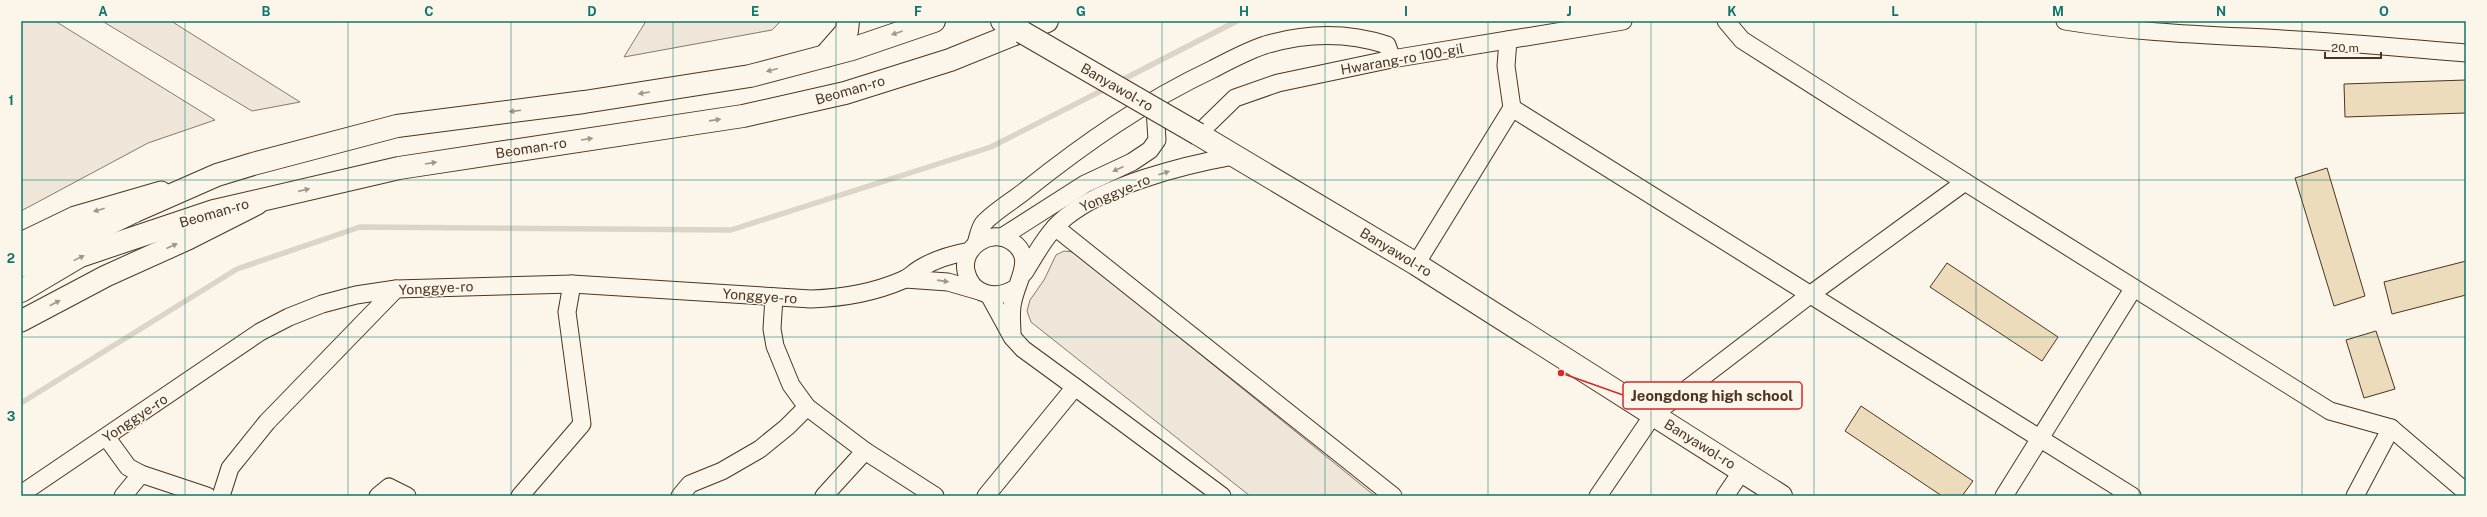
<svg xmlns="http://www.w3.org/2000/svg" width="2487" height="517" font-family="'Public Sans',sans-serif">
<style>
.green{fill:#ede6d9;stroke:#887966}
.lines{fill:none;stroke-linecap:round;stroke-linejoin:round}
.stream{stroke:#dcd4c6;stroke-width:5.5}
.building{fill:#ecdcbc;stroke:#4a3520}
.minor-casing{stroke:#4a3520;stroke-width:19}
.tertiary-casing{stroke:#4a3520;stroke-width:23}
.secondary-casing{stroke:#4a3520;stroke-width:24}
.trunk-casing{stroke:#4a3520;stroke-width:24}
.minor{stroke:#fbf6e9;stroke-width:17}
.tertiary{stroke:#fbf6e9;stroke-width:21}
.secondary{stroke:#fbf6e9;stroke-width:22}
.trunk{stroke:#fbf6e9;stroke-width:22}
.secondary-bridge-casing{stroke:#4a3520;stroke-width:24;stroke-linecap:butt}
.secondary-bridge{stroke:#fbf6e9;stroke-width:22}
.oneway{fill:#a29684}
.grid{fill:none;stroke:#0f766e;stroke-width:1;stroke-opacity:0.55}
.labels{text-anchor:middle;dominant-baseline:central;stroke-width:3;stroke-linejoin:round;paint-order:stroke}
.street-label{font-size:14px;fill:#4a3520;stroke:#fbf6e9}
.leader{fill:none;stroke:#d62828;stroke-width:1.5}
.callout-dot{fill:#d62828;stroke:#fbf6e9;stroke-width:1.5}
.callout{fill:#fbf6e9;stroke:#d62828;stroke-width:1.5}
.callout-label{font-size:15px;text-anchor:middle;font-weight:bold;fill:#4a3520}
.neatline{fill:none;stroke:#0f766e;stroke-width:1.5}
.grid-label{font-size:13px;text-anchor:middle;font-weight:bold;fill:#0f766e}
</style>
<rect width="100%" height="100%" fill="#fbf6e9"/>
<!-- green -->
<g class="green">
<path d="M21,21H55L215,120L148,143L21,211Z"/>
<path d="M102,21H171L300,102L252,111Z"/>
<path d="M646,21H781L772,30L624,57Z"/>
<path d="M1064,251L1074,252L1375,496H1250L1031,322L1027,311L1030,300L1044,280L1056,255Z"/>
</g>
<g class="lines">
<!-- stream -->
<g class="stream">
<path d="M1118,82L1237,21"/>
<path d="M21,403L237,269L360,227L731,230L991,147L1107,88"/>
</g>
</g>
<!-- building -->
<g class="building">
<path d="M2466,80V113L2345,117L2344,84Z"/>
<path d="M2327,168L2365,296L2334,306L2295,178Z"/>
<path d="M2466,261V295L2392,314L2384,282Z"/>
<path d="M1947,263L2058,337L2042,361L1930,287Z"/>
<path d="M2376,331L2395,389L2364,398L2346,340Z"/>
<path d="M1861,406L1973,481L1962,496H1942L1845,431Z"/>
</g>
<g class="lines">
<!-- minor casing -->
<g class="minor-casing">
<g id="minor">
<path d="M1726,21L1742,40L1965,182"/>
<path d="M2065,21C2137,33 2210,35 2282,39C2344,42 2405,48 2466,53"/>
<path d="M1512,108L2132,496"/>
<path d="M1198,134L1235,98L1278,83L1392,59L1623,21"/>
<path d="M1055,227L1393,496"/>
<path d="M1002,237L1085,184L1132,162L1150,150L1157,140L1155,109"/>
<path d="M976,244C978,237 979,230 983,224C992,213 1014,200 1026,190C1085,143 1145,101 1213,69C1230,60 1247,51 1265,45C1305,33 1347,32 1387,45L1392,59"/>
<path d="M1416,264L1512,108L1506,66L1508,40"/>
<path d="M1024,273C1036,254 1048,231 1066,217C1105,185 1184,165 1234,156"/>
<path d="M905,279L948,282L979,291"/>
<path d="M774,297L772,329L775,346L791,385L807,407L865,451L935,496"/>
<path d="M1012,334C1012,323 1010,312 1013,301C1017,280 1036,257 1011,241C991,228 961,247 966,271C971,295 996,301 1016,288"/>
<path d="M1075,387L1222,496"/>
<path d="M107,438L128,467L141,474L207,496"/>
<path d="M21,494L260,332L289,317L322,304L356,295L396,289L572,284L811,299C843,298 873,293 903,280C910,277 915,271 921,268C936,259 953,254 970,251"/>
<path d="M123,496L141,474"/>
<path d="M221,496L230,468L267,422L396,289"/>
<path d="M378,496L389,487L407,496"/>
<path d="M520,496L582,424L567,312L572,284"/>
<path d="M680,496L690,484L722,471L760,449L787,427L807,407"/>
<path d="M824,496L865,451"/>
<path d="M986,496L1075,387L1023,349L1012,337L989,295"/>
<path d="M1598,496L1653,415L1811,294L1965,182L2330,411L2391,428L2466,492"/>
<path d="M1725,496L1742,471"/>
<path d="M2004,496L2133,289"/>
<path d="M2355,496L2391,428"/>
</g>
</g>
<!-- tertiary casing -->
<g class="tertiary-casing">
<g id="tertiary">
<path d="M21,243L75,217L161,192"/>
<path d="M21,321L106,276L188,239L257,204"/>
</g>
</g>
<!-- secondary casing -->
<g class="secondary-casing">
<g id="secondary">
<path d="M1002,21L1022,32"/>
<path d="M825,56L847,31L848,21"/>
<path d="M1198,134L1416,264L1781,496"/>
</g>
</g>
<!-- trunk casing -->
<g class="trunk-casing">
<g id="trunk">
<path d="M21,266L135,211L217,175L253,164L397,126L584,102L750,76L852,49L934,21"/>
<path d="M21,291L80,256L214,211L399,168L743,116L845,93L950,60L1047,21"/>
</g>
</g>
<!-- minor -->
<use href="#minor" class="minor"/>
<!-- tertiary -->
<use href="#tertiary" class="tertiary"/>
<!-- secondary -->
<use href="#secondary" class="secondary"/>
<!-- trunk -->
<use href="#trunk" class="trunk"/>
<!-- secondary-bridge casing -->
<g class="secondary-bridge-casing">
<path id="secondary-bridge" d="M1022,32L1198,134"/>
</g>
<!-- secondary-bridge -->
<use href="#secondary-bridge" class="secondary-bridge"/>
</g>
<!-- one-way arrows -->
<defs><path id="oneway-solid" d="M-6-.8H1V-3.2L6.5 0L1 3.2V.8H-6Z"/></defs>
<g class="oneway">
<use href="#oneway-solid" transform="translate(897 33) rotate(161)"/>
<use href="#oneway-solid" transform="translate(772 70) rotate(165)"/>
<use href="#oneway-solid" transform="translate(644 93) rotate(171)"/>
<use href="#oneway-solid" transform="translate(515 111) rotate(173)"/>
<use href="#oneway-solid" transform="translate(715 120) rotate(-8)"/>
<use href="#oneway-solid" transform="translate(587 139) rotate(-9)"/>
<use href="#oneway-solid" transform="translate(431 163) rotate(-9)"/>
<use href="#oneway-solid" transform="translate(1118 169) rotate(155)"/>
<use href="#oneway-solid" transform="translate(1164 173) rotate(-18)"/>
<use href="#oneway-solid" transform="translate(304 190) rotate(-13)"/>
<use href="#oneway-solid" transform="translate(99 210) rotate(164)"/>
<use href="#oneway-solid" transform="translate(172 246) rotate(-24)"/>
<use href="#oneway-solid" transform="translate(79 258) rotate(-26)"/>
<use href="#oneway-solid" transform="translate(943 281) rotate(8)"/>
<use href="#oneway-solid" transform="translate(55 303) rotate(-28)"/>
</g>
<!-- grid -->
<path class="grid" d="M185,21V496M348,21V496M511,21V496M673,21V496M836,21V496M999,21V496M1162,21V496M1325,21V496M1488,21V496M1651,21V496M1814,21V496M1976,21V496M2139,21V496M2302,21V496M21,180H2466M21,337H2466"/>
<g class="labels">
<!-- street labels -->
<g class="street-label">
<text transform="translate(1402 59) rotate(-10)">Hwarang-ro 100-gil</text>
<text transform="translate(1117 87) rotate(30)">Banyawol-ro</text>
<text transform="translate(850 90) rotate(-16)">Beoman-ro</text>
<text transform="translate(531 148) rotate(-9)">Beoman-ro</text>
<text transform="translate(1115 193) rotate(-23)">Yonggye-ro</text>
<text transform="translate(214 213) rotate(-16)">Beoman-ro</text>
<text transform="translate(1396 252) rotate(31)">Banyawol-ro</text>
<text transform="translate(436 288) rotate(-3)">Yonggye-ro</text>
<text transform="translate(760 296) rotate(4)">Yonggye-ro</text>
<text transform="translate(135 418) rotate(-34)">Yonggye-ro</text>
<text transform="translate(1700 444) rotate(32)">Banyawol-ro</text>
</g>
</g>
<!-- callouts -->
<path class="leader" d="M1561 373L1623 395"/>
<circle class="callout-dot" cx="1561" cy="373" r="4"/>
<rect class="callout" x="1623" y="382" width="179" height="27" rx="4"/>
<g class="callout-label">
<text x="1712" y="401">Jeongdong high school</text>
</g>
<!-- border -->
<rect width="2487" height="517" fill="none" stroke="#fbf6e9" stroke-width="44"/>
<!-- scale -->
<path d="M2325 52v6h56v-6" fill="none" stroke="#4a3520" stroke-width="2"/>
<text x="2331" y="52" font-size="12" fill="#4a3520" stroke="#fbf6e9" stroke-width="3" paint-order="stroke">20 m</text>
<rect x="22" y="22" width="2443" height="473" class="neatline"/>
<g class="grid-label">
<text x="103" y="16">A</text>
<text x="266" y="16">B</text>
<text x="429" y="16">C</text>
<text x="592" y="16">D</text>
<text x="755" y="16">E</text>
<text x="918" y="16">F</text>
<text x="1081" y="16">G</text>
<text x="1244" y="16">H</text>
<text x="1406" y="16">I</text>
<text x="1569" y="16">J</text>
<text x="1732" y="16">K</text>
<text x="1895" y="16">L</text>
<text x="2058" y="16">M</text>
<text x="2221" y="16">N</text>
<text x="2384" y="16">O</text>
<text x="11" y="105">1</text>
<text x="11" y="263">2</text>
<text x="11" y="421">3</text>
</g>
</svg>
